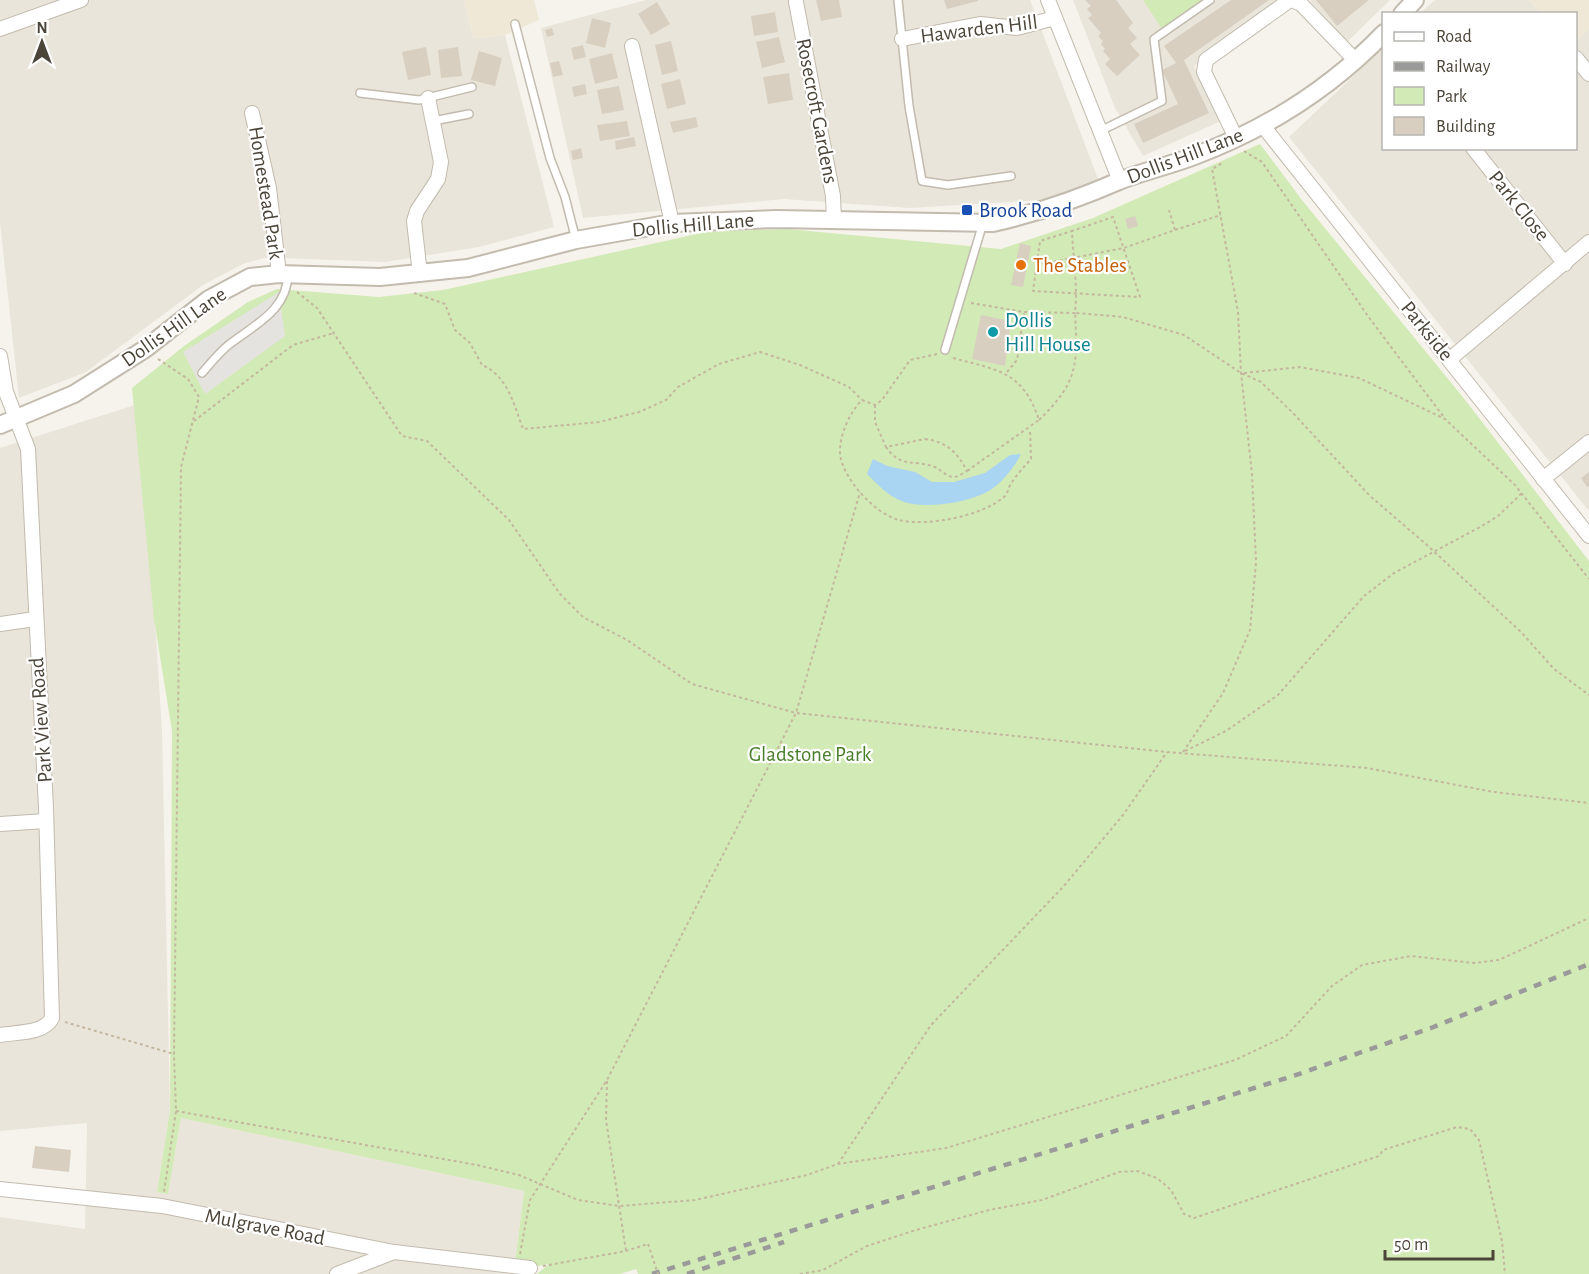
<svg xmlns="http://www.w3.org/2000/svg" width="1589" height="1274" font-family="'Alegreya Sans',sans-serif">
<style>
.residential{fill:#eae5da}
.education{fill:#efe8d6}
.green{fill:#d2eab5}
.parking{fill:#e5e3e0}
.water{fill:#a9d4f2}
.building{fill:#d8cfc1}
.lines{fill:none;stroke-linecap:round;stroke-linejoin:round}
.service-casing{stroke:#c2bbae;stroke-width:10}
.minor-casing{stroke:#c2bbae;stroke-width:16}
.tertiary-casing{stroke:#c2bbae;stroke-width:20}
.path{stroke:#c4b79f;stroke-width:2;stroke-dasharray:3 3;stroke-linecap:butt}
.service{stroke:#fff;stroke-width:7}
.minor{stroke:#fff;stroke-width:14}
.tertiary{stroke:#fff;stroke-width:16}
.rail{stroke:#9a9a9a;stroke-width:4.5;stroke-dasharray:8 8;stroke-linecap:butt}
.path-bridge{stroke:#c4b79f;stroke-width:2;stroke-dasharray:3 3;stroke-linecap:butt}
.transit-dot{fill:#1a4fb4;stroke:#fff;stroke-width:2}
.food-dot{fill:#e8710a;stroke:#fff;stroke-width:2}
.culture-dot{fill:#0f9aa8;stroke:#fff;stroke-width:2}
.labels{text-anchor:middle;dominant-baseline:central;stroke-width:4.5;stroke-linejoin:round;paint-order:stroke}
.street-label{font-size:21px;fill:#4b4439;stroke:#fff}
.transit-label{font-size:21px;fill:#164399;stroke:#fff;text-anchor:start}
.food-label{font-size:21px;fill:#c56008;stroke:#fff;text-anchor:start}
.culture-label{font-size:21px;fill:#0d838f;stroke:#fff;text-anchor:start}
.park-label{font-size:21px;fill:#4a7f2a;stroke:#fff}
</style>
<rect width="100%" height="100%" fill="#f6f3ec"/>
<!-- residential -->
<g class="residential">
<path d="M0,0H464L474,39L505,35L554,227L479,247L385,262L283,258H264L243,264L203,285L86,372L19,398L0,222Z"/>
<path d="M646,0H1030L1100,184L1043,200L910,208L784,199L583,218L541,28Z"/>
<path d="M1073,0H1290L1194,66L1221,121L1143,156L1115,108Z"/>
<path d="M1310,0H1390L1346,43Z"/>
<path d="M1435,0H1527L1542,13H1420Z"/>
<path d="M1589,28V511L1289,137L1383,48L1384,148H1576V41Z"/>
<path d="M141,403L162,731L170,1110L157,1192L168,1194L181,1118L524,1191L515,1262L508,1274H0V1217L85,1229L87,1123L0,1131V448Z"/>
</g>
<!-- education -->
<g class="education">
<path d="M464,0H534L539,20L505,35L474,39Z"/>
<path d="M1527,0H1589V28L1576,41V14L1542,13Z"/>
</g>
<!-- green -->
<g class="green">
<path d="M1143,0H1211L1164,32Z"/>
<path d="M1260,144L1302,200L1466,401L1589,561V1274H638L636,1269L620,1274H537L549,1264L528,1268L515,1263L524,1191L181,1118L168,1194L157,1192L170,1110L172,731L154,619L132,388L184,346L248,302L277,289L379,297L443,290L706,232L787,229L1001,249L1093,218Z"/>
</g>
<!-- parking -->
<path class="parking" d="M279,292L285,336L205,394L183,352Z"/>
<!-- water -->
<path class="water" d="M1021,454C1015,467 1000,485 987,492C966,503 926,509 904,502C888,496 878,485 867,474L873,459L887,466L915,472L932,482H954L985,473L1010,455Z"/>
<!-- building -->
<g class="building">
<path d="M816,0H839L842,17L821,21Z"/>
<path d="M944,0H978V1L947,9Z"/>
<path d="M1085,0H1116L1133,23L1128,28L1137,38L1130,44L1140,55L1117,76L1105,64L1110,59L1103,51L1105,49L1101,44L1103,41L1098,36L1101,33L1088,18L1092,15L1087,9L1091,6Z"/>
<path d="M1231,0H1269L1184,60L1209,113L1143,143L1134,124L1178,104L1162,70L1176,63L1164,46Z"/>
<path d="M1316,0H1369L1337,26Z"/>
<path d="M657,2L670,24L651,35L638,14Z"/>
<path d="M775,12L778,32L754,36L751,16Z"/>
<path d="M592,18L611,23L605,48L586,43Z"/>
<path d="M552,28L554,35L547,37L545,30Z"/>
<path d="M779,37L785,62L762,68L756,42Z"/>
<path d="M671,41L678,71L662,75L655,45Z"/>
<path d="M583,45L586,57L574,60L571,48Z"/>
<path d="M426,47L431,75L408,80L402,52Z"/>
<path d="M458,47L462,76L441,78L438,50Z"/>
<path d="M479,51L502,58L495,86L471,80Z"/>
<path d="M612,53L618,78L595,84L589,59Z"/>
<path d="M559,61L563,75L553,77L550,63Z"/>
<path d="M789,73L793,100L768,104L763,77Z"/>
<path d="M680,79L686,104L667,109L661,84Z"/>
<path d="M585,84L587,94L574,97L572,87Z"/>
<path d="M619,86L624,110L602,114L597,90Z"/>
<path d="M696,117L698,127L673,133L670,122Z"/>
<path d="M627,121L630,136L600,141L597,125Z"/>
<path d="M634,137L636,146L616,150L615,141Z"/>
<path d="M581,148L583,158L573,160L571,151Z"/>
<path d="M1135,216L1138,226L1128,229L1125,219Z"/>
<path d="M1020,243L1031,246L1023,287L1011,285Z"/>
<path d="M981,315L1011,321L1005,366L972,359Z"/>
<path d="M1589,472V486L1587,487L1581,478Z"/>
<path d="M35,1146L71,1150L69,1172L32,1168Z"/>
</g>
<g class="lines">
<!-- service casing -->
<g class="service-casing">
<g id="service">
<path d="M898,0L909,106L922,181L948,185L1011,176"/>
<path d="M515,24L550,158L565,197L576,240"/>
<path d="M360,93L419,100L472,87"/>
<path d="M433,121L469,114"/>
<path d="M1100,131L1162,101L1154,39L1210,0"/>
<path d="M945,350L983,223"/>
<path d="M202,373C211,363 220,351 231,343C256,324 287,310 288,274"/>
</g>
</g>
<!-- minor casing -->
<g class="minor-casing">
<g id="minor">
<path d="M1048,0L1120,181"/>
<path d="M1292,0L1301,4L1356,61"/>
<path d="M796,2L833,196L834,220"/>
<path d="M0,29L81,0"/>
<path d="M902,39L980,24L1017,28L1055,18"/>
<path d="M632,46L672,223"/>
<path d="M1576,58L1589,74"/>
<path d="M252,113L269,188L279,274"/>
<path d="M1263,126L1589,536"/>
<path d="M1236,138L1204,72L1206,60L1290,0"/>
<path d="M1473,148L1565,264"/>
<path d="M420,274L414,221L417,211L438,179L441,162L428,98"/>
<path d="M0,356L6,392L28,449L46,808L52,1018C44,1034 16,1032 0,1035"/>
<path d="M1450,359L1589,242"/>
<path d="M1543,479L1589,442"/>
<path d="M0,624L35,619"/>
<path d="M0,824L46,821"/>
<path d="M0,1189L162,1206L394,1252L530,1268"/>
<path d="M337,1274L394,1252"/>
</g>
</g>
<!-- tertiary casing -->
<g class="tertiary-casing">
<g id="tertiary">
<path d="M1402,14L1415,0"/>
<path d="M0,425L74,394L145,349L209,299L250,277L279,274L380,277L468,268L576,240L672,223L777,219L993,223C1037,213 1078,199 1119,181C1144,171 1172,165 1197,155C1268,128 1331,88 1384,33"/>
</g>
</g>
<!-- path -->
<g class="path">
<path d="M1244,151L1262,162L1370,319L1443,416"/>
<path d="M1175,230L1221,215"/>
<path d="M1036,265L1124,248L1175,230L1169,210"/>
<path d="M297,292L317,308L402,436L427,441L509,520L560,594L583,617L627,640L692,684L796,713L1167,752L1367,768L1494,792L1589,803"/>
<path d="M414,293L445,304L455,330L470,343L482,365C508,376 514,405 523,429L599,422L639,412L666,400L678,387L719,364L760,352L800,365L849,387L862,400"/>
<path d="M971,303L1024,312L1075,313C1078,286 1073,258 1072,231L1113,217L1140,297L1033,291L1040,241L1072,231"/>
<path d="M937,354L910,360L882,400L875,405L862,400C850,412 839,435 840,454C843,479 875,514 899,520C926,527 984,516 1005,496C1008,493 1008,488 1011,484C1016,475 1024,467 1031,459L1030,429"/>
<path d="M953,358C997,370 1023,371 1039,420L967,471"/>
<path d="M158,359L188,379L199,397L181,467L174,1054L176,1111L164,1192"/>
<path d="M1007,372L1017,360L1024,313"/>
<path d="M1244,373L1300,367L1359,378L1445,419L1515,485L1589,579"/>
<path d="M875,405V422L886,447"/>
<path d="M1039,420C1078,382 1078,365 1075,313L1123,317L1184,335L1241,373L1261,382L1292,412L1370,496L1427,545L1521,632L1554,669L1589,695"/>
<path d="M194,421L293,345L334,333"/>
<path d="M925,439C947,442 957,452 967,471C963,473 958,477 954,477C947,477 942,471 937,468C915,458 902,470 886,447Z"/>
<path d="M1185,751L1226,731L1278,695L1364,596L1394,573L1482,526L1498,516L1522,493"/>
<path d="M1183,752L1223,693L1250,630L1256,562L1252,474L1241,373L1238,312L1212,169L1224,162"/>
<path d="M65,1022L174,1054"/>
<path d="M607,1081L606,1120L626,1251"/>
<path d="M176,1111L477,1165L519,1175L578,1200L619,1206L695,1200L807,1175L838,1164L946,1148L1235,1060L1286,1036L1332,986L1362,965L1411,956L1474,963L1499,960L1589,918"/>
<path d="M838,1164L931,1025L1063,887L1123,815L1167,752"/>
<path d="M520,1254L530,1200L607,1080L796,713L860,492"/>
<path d="M543,1266L626,1251L648,1244"/>
<path d="M800,1274L823,1270L867,1246L916,1230L989,1210L1042,1200L1119,1172L1137,1171L1157,1178L1171,1190L1184,1214L1194,1218L1379,1156L1383,1150L1457,1127L1470,1129L1479,1140L1502,1241L1505,1274"/>
</g>
<!-- service -->
<use href="#service" class="service"/>
<!-- minor -->
<use href="#minor" class="minor"/>
<!-- tertiary -->
<use href="#tertiary" class="tertiary"/>
<!-- rail -->
<g class="rail">
<path d="M652,1274L1293,1076L1431,1028L1589,964"/>
<path d="M687,1274L784,1242"/>
</g>
<!-- path-bridge -->
<path class="path-bridge" d="M648,1244L658,1274"/>
</g>
<!-- markers -->
<rect class="transit-dot" x="961" y="204" width="12" height="12" rx="3"/>
<circle class="food-dot" cx="1021" cy="265" r="6"/>
<circle class="culture-dot" cx="993" cy="332" r="6"/>
<g class="labels">
<!-- street labels -->
<g class="street-label">
<text transform="translate(979 29) rotate(-7)">Hawarden Hill</text>
<text transform="translate(817 111) rotate(79)">Rosecroft Gardens</text>
<text transform="translate(1185 156) rotate(-21)">Dollis Hill Lane</text>
<text transform="translate(266 193) rotate(81)">Homestead Park</text>
<text transform="translate(1519 206) rotate(51)">Park Close</text>
<text transform="translate(693 225) rotate(-5)">Dollis Hill Lane</text>
<text transform="translate(174 327) rotate(-35)">Dollis Hill Lane</text>
<text transform="translate(1427 331) rotate(51)">Parkside</text>
<text transform="translate(41 720) rotate(-94)">Park View Road</text>
<text transform="translate(265 1227) rotate(11)">Mulgrave Road</text>
</g>
<!-- transit labels -->
<g class="transit-label">
<text x="979" y="210">Brook Road</text>
</g>
<!-- food labels -->
<g class="food-label">
<text x="1033" y="265">The Stables</text>
</g>
<!-- culture labels -->
<g class="culture-label">
<text x="1005" y="320">Dollis<tspan x="1005" dy="24">Hill House</tspan></text>
</g>
<!-- park labels -->
<g class="park-label">
<text x="810" y="754">Gladstone Park</text>
</g>
</g>
<!-- legend -->
<rect x="1382" y="12" width="195" height="138" fill="#ffffff" stroke="#b7b4b0" stroke-width="1.5"/>
<rect x="1394" y="32" width="30" height="9" fill="#ffffff" stroke="#b7b4b0" stroke-width="1.5"/>
<text x="1436" y="42" font-size="18" fill="#4b4439">Road</text>
<rect x="1394" y="62" width="30" height="9" fill="#9a9a9a" stroke="#b7b4b0" stroke-width="1.5"/>
<text x="1436" y="72" font-size="18" fill="#4b4439">Railway</text>
<rect x="1394" y="87" width="30" height="18" fill="#d2eab5" stroke="#b7b4b0" stroke-width="1.5"/>
<text x="1436" y="102" font-size="18" fill="#4b4439">Park</text>
<rect x="1394" y="117" width="30" height="18" fill="#d8cfc1" stroke="#b7b4b0" stroke-width="1.5"/>
<text x="1436" y="132" font-size="18" fill="#4b4439">Building</text>
<!-- north arrow -->
<g transform="translate(42 42)" stroke="#ffffff" stroke-width="4.5" paint-order="stroke">
<path d="M0-4.5L10 22L0 15L-10 22Z" fill="#4b4439"/>
<text y="-9" font-size="16" font-weight="bold" text-anchor="middle" fill="#4b4439">N</text>
</g>
<!-- scale -->
<path d="M1385 1250v9h108v-9" fill="none" stroke="#4b4439" stroke-width="3"/>
<text x="1394" y="1250" font-size="18" fill="#4b4439" stroke="#ffffff" stroke-width="4.5" paint-order="stroke">50 m</text>
</svg>
